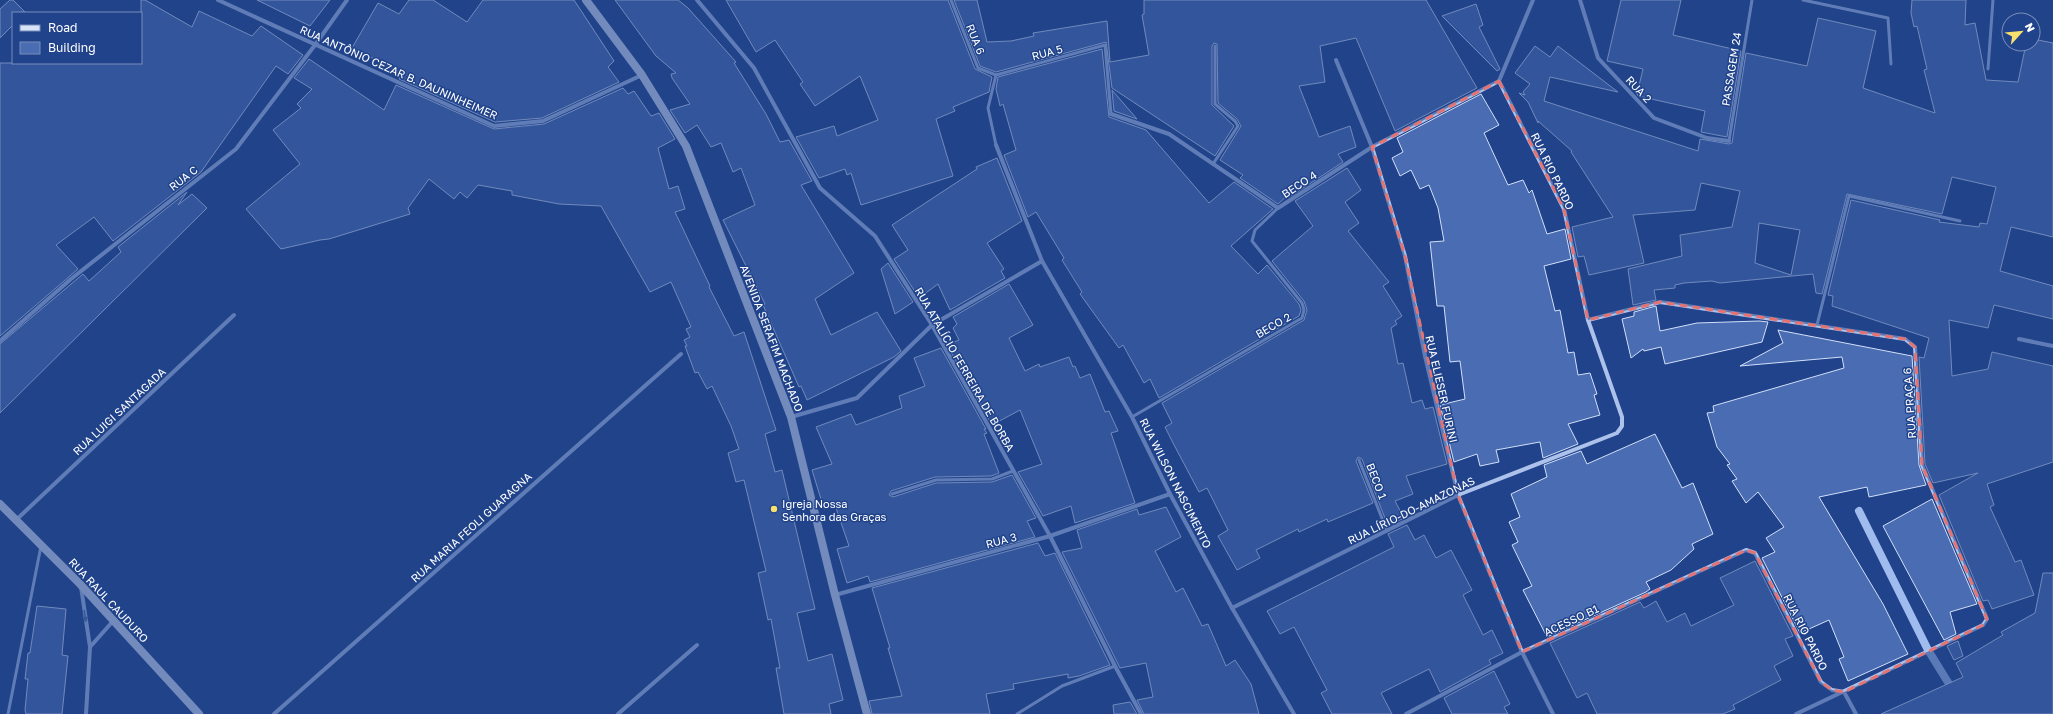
<svg xmlns="http://www.w3.org/2000/svg" width="2053" height="714" font-family="'Golos Text',sans-serif">
<style>
.lines{fill:none;stroke-linecap:round;stroke-linejoin:round}
.stream{stroke:#a0bbed;stroke-width:8}
.building{fill:#496cb2;stroke:#d2dff8;fill-rule:evenodd}
.lane{stroke:#adc2eb;stroke-width:3}
.street{stroke:#adc2eb;stroke-width:4}
.secondary{stroke:#d8e3f9;stroke-width:8}
.oneway{fill:#516fad}
.marked{fill:none;stroke:#e47373;stroke-width:3;stroke-dasharray:8 5;stroke-linejoin:round}
.poi-dot{fill:#f8e06d;stroke:#20438b;stroke-width:1.5}
.labels{text-anchor:middle;dominant-baseline:central;stroke-width:3;stroke-linejoin:round;paint-order:stroke}
.street-label{font-size:11px;fill:#fff;stroke:#20438b}
.poi-label{font-size:11px;fill:#fff;stroke:#20438b;text-anchor:start}
</style>
<rect width="100%" height="100%" fill="#20438b"/>
<g class="lines">
<!-- stream -->
<path class="stream" d="M1859,511L1928,650L1954,692"/>
</g>
<!-- building -->
<g class="building">
<path d="M10,0H13L25,12L13,13V25L0,38V9Z"/>
<path d="M141,0H145L192,27L199,11L252,36L261,26L303,55L288,74L276,66L201,172L113,241L94,217L56,245L78,269L0,336V63H141Z"/>
<path d="M257,0H330L310,26Z"/>
<path d="M409,0H433L467,22L483,0H574L614,61L608,67L619,82L542,118L495,122L399,79L402,73L352,48L378,3L399,14Z"/>
<path d="M615,0H678L688,8L736,62L734,63L766,114L780,142L789,140L812,181L801,185L854,273L815,299L831,335L877,312L901,351L894,357L807,400L801,386L799,387L763,305L765,304L723,220L755,205L741,168L733,172L721,143L711,147L697,125L685,133L670,110L690,104L672,78L671,74L676,73L656,56Z"/>
<path d="M726,0H948L975,69L992,77L989,92L953,107L955,111L936,119L953,176L861,205L851,173L847,175L845,169L819,178L796,137L834,126L837,136L878,120L860,76L815,106L800,84L803,82L775,40L756,52Z"/>
<path d="M954,0H977L987,42L1011,41L1034,36L1033,33L1107,21L1110,62L1149,55L1142,15L1144,14V0H1426L1477,88L1395,131L1356,38L1320,46L1325,82L1299,86L1319,137L1350,126L1356,147L1338,154L1343,162L1291,196L1289,194L1278,204L1240,178L1243,175L1220,160L1241,126L1237,119L1218,103L1217,44L1214,43L1212,46V105L1234,126L1215,156L1112,88L1106,42L996,72L980,66Z"/>
<path d="M1621,0H1681L1673,35L1741,51L1727,137L1701,132L1705,111L1638,96L1637,94L1643,69L1607,61Z"/>
<path d="M1912,0H1966L1965,25L1975,23L1986,80L2018,82L2026,44H2033V39L2053,43V237L2011,227L2000,271L2053,286V319L1994,305L1988,328L1949,320L1952,376L1988,369L1992,352L2053,366V462L1987,484L1994,505L1990,507L2015,562L2021,560L2034,595L1992,609L1988,600L1983,601L1939,495L1978,473L1933,483L1925,464L1919,357L1924,358L1929,338L1832,306L1833,296L1828,295L1851,200L1940,220L1939,222L1979,227L1980,223L1987,224L1996,187L1952,177L1942,214L1847,194L1822,294L1816,293L1813,274L1720,283L1712,281L1684,283L1675,285V288L1654,290L1656,300L1633,305L1628,269L1682,256L1680,235L1732,227L1740,191L1701,183L1695,210L1633,215L1644,263L1589,275L1584,256L1578,257L1572,227L1613,217L1571,152L1572,151L1538,121V123L1528,102L1519,93L1525,95L1523,92L1530,84L1515,73L1535,46L1550,57L1558,46L1618,92L1550,77L1544,101L1698,151L1700,139L1729,144L1732,143L1746,53L1807,66L1818,18L1876,31L1863,88L1935,113L1924,70L1927,69L1917,26L1914,27L1911,13ZM1759,223L1800,230L1791,275L1755,263Z"/>
<path d="M1476,4L1483,25L1479,27L1500,69L1497,71L1442,16Z"/>
<path d="M1102,49L1109,117L1146,130L1209,203L1234,182L1273,209L1231,246L1258,274L1267,265L1299,304L1301,310L1299,316L1159,398L1150,379L1144,383L1123,345L1119,348L1080,294L1082,292L1062,260L1064,258L1036,212L1028,217L1004,155L1016,150L1003,104L1000,106L996,89L998,77Z"/>
<path d="M309,59L384,110L396,85L494,129L544,124L623,88L628,94L634,91L651,116L659,113L675,139L658,148L669,189L678,186L685,209L675,212L710,286L709,287L734,336L744,332L776,430L765,434L775,472L782,470L815,609L797,613L808,661L832,654L843,700L829,704L831,714H784L776,668H780L771,619L768,620L758,573L766,571L744,480L736,482L728,453L739,449L731,426L712,386L707,389L698,372L695,373L685,346H687L684,340L690,337L686,329L691,327L671,282L650,292L601,206L559,204L512,195V191L478,185L467,198L460,192L454,199L429,179L408,208L410,214L329,239L320,240L281,249L246,209L300,164L273,130L301,108L297,104L312,89L294,78Z"/>
<path d="M1112,90L1137,119L1114,111Z"/>
<path d="M1481,94L1499,125L1484,133L1508,185L1523,180L1529,193L1532,190L1547,234L1565,229L1571,259L1544,266L1555,311L1560,310L1568,353L1574,352L1578,375L1590,373L1597,394L1594,395L1600,415L1568,424L1578,444L1543,458L1540,442L1496,450L1499,462L1480,466L1477,454L1454,462L1440,405L1465,399L1460,361L1450,362L1444,306H1437L1430,242L1444,241L1438,208L1429,185L1420,189L1411,170L1400,176L1392,158L1403,152L1397,138Z"/>
<path d="M997,158L1022,221L987,243L1004,269L1001,271L1005,278L950,310L938,284L919,298L894,259L908,250L892,225L977,169L976,167Z"/>
<path d="M1347,168L1361,190L1345,202L1359,223L1348,231L1389,282L1383,286L1402,316L1395,321L1397,324L1391,328L1398,364L1403,363L1412,403L1422,400L1425,409L1433,407L1447,464L1406,476L1413,494L1395,501L1404,518L1388,526L1362,459L1358,457L1356,461L1373,503L1328,522L1327,519L1299,532L1298,529L1256,550L1260,558L1237,570L1218,536L1228,530L1207,488L1199,492L1173,443L1165,427L1172,423L1162,403L1304,320L1307,310L1304,301L1272,261L1313,226L1295,201Z"/>
<path d="M187,192L178,205L192,194L207,208L0,413V344L83,274L89,281L121,252L118,247Z"/>
<path d="M888,263L913,302L895,314L881,269Z"/>
<path d="M1009,284L1033,325L1009,338L1025,371L1039,364L1040,367L1069,357L1073,367L1075,366L1080,378L1090,374L1105,412L1109,411L1118,431L1111,433L1135,503L1075,523L1071,506L1043,516L1018,472L1042,464L1020,410L992,425L947,345L959,340L953,328L957,324L953,317Z"/>
<path d="M1656,306L1660,331L1697,323L1759,321L1768,322L1762,342L1665,364L1661,347L1644,351L1643,349L1631,358L1622,319L1634,316V312Z"/>
<path d="M1778,330L1912,356L1919,465L1926,485L1869,497L1867,487L1819,497L1883,604L1908,654L1848,681L1839,659L1844,657L1829,620L1800,633L1762,558L1775,552L1766,538L1784,527L1758,492L1746,503L1732,481L1737,479L1727,465L1730,464L1717,447L1707,413L1714,412L1713,406L1844,368L1842,357L1740,366L1783,343Z"/>
<path d="M941,348L986,429H984L987,433L984,434L999,473L991,476L935,477L891,491L889,495L893,497L936,483L992,482L1012,475L1036,518L1027,521L1035,537L870,582L868,576L847,583L837,549L849,546L835,505L824,509L812,470L832,464L816,427L851,414L856,425L902,408L899,396L925,386L914,358Z"/>
<path d="M1655,434L1682,488L1693,483L1713,534L1692,544L1694,549L1671,570L1646,582L1650,589L1646,592L1547,637L1523,590L1532,586L1512,545L1518,542L1509,522L1520,517L1511,494L1547,477L1544,465L1581,451L1587,464Z"/>
<path d="M1932,499L1977,604L1950,612L1956,634L1944,640L1883,526Z"/>
<path d="M1166,507L1181,537L1155,551L1176,592L1183,588L1202,626L1208,624L1226,666L1235,660L1251,684L1259,714H1144L1137,700L1153,697L1146,663L1120,668L1062,552L1082,548L1077,530L1137,509L1139,515Z"/>
<path d="M1407,525L1415,540L1424,535L1436,558L1451,550L1472,590L1463,595L1483,635L1492,630L1503,653L1489,660L1491,664L1440,692L1429,669L1381,693L1392,714H1332L1321,693L1327,690L1294,627L1280,634L1267,611L1394,547L1388,534Z"/>
<path d="M1038,543L1045,556L1055,553L1110,665L1079,676L1068,678V674L1013,684L1014,689L986,694L990,714H872L869,701L902,696L888,648H890L872,588Z"/>
<path d="M1755,561L1793,636L1785,639L1793,656L1774,666L1781,680L1733,705L1735,709L1723,714H1597L1587,693L1577,698L1550,643L1640,602L1644,608L1656,601L1667,622L1685,613L1691,626L1734,605L1720,578Z"/>
<path d="M2043,573H2053V714H1881L1963,677L1956,663L2003,635L2001,632L2035,613Z"/>
<path d="M37,606L66,609L62,655L68,656L62,714H26L25,710L28,679H25L28,653H30Z"/>
<path d="M1958,641L1963,656L1954,660L1947,646Z"/>
<path d="M1494,671L1510,704L1504,707L1508,714H1452L1444,698Z"/>
<path d="M1130,702L1137,714H1114L1113,705Z"/>
</g>
<g class="lines">
<!-- lane -->
<g class="lane">
<path d="M951,0L978,68L996,75"/>
<path d="M1803,0L1888,18L1891,64"/>
<path d="M1988,69L1993,0"/>
<path d="M1729,141L1752,0"/>
<path d="M996,145L988,108L996,75L1105,45L1111,114"/>
<path d="M1213,164L1238,126L1235,121L1215,104V46"/>
<path d="M1817,325L1849,196L1960,221"/>
<path d="M1132,417L1302,318L1304,310L1302,303L1252,241L1255,230L1278,208"/>
<path d="M1359,460L1387,531"/>
<path d="M892,494L936,480L992,479L1013,471"/>
<path d="M8,714L41,546"/>
<path d="M1017,714L1062,686L1115,666"/>
</g>
<!-- street -->
<g class="street">
<path d="M218,0L494,126L543,121L642,75"/>
<path d="M697,0L754,68L820,188L875,236L932,325L1050,536L1115,666L1141,714"/>
<path d="M1580,0L1598,58L1654,118L1707,138L1729,141"/>
<path d="M1336,60L1372,147L1405,256L1425,356L1458,495L1522,652L1553,714"/>
<path d="M1111,114L1169,134L1278,208L1372,147L1499,81"/>
<path d="M996,145L1042,261L1132,417L1170,494L1232,608L1294,714"/>
<path d="M1588,320L1660,302L1905,339L1915,347L1922,465L1987,619L1983,625L1796,714"/>
<path d="M2019,339L2053,346"/>
<path d="M0,341L71,279L236,149L315,45L347,0"/>
<path d="M791,417L857,398L932,325L1042,261"/>
<path d="M16,520L234,315"/>
<path d="M81,587L90,647L86,714"/>
<path d="M835,595L1050,536L1170,494"/>
<path d="M1232,608L1458,495L1617,433L1622,426V417L1588,320L1564,209L1499,81L1533,0"/>
<path d="M90,647L114,620"/>
<path d="M1844,692L1856,714"/>
<path d="M274,714L681,354"/>
<path d="M618,714L697,645"/>
<path d="M1406,714L1522,652L1746,550L1755,553L1821,682L1832,690L1844,692"/>
</g>
<!-- secondary -->
<g class="secondary">
<path d="M586,0L642,75L686,146L791,417L835,595L867,714"/>
<path d="M0,504L80,584L199,714"/>
</g>
</g>
<!-- one-way arrows -->
<defs><path id="oneway-solid" d="M-6-.8H1V-3.2L6.5 0L1 3.2V.8H-6Z"/></defs>
<use class="oneway" href="#oneway-solid" transform="translate(85 616) rotate(81)"/>
<!-- marked area -->
<path d="M0 0H2053V714H0ZM1499,81L1564,209L1588,320L1660,302L1905,339L1915,347L1922,465L1987,619L1983,625L1844,692L1832,690L1821,682L1755,553L1746,550L1522,652L1458,495L1405,256L1372,147Z" fill="#20438b" fill-opacity=".55" fill-rule="evenodd"/>
<path class="marked" d="M1499,81L1564,209L1588,320L1660,302L1905,339L1915,347L1922,465L1987,619L1983,625L1844,692L1832,690L1821,682L1755,553L1746,550L1522,652L1458,495L1405,256L1372,147Z"/>
<!-- markers -->
<circle class="poi-dot" cx="774" cy="509" r="4"/>
<g class="labels">
<!-- street labels -->
<g class="street-label">
<text transform="translate(976 39) rotate(68)">RUA 6</text>
<text transform="translate(1047 52) rotate(-15)">RUA 5</text>
<text transform="translate(1731 69) rotate(-81)">PASSAGEM 24</text>
<text transform="translate(399 72) rotate(24)">RUA ANTÔNIO CEZAR B. DAUNINHEIMER</text>
<text transform="translate(1639 89) rotate(47)">RUA 2</text>
<text transform="translate(1553 171) rotate(64)">RUA RIO PARDO</text>
<text transform="translate(183 178) rotate(-38)">RUA C</text>
<text transform="translate(1299 184) rotate(-33)">BECO 4</text>
<text transform="translate(1273 325) rotate(-30)">BECO 2</text>
<text transform="translate(772 338) rotate(69)">AVENIDA SERAFIM MACHADO</text>
<text transform="translate(965 369) rotate(60)">RUA ATALÍCIO FERREIRA DE BORBA</text>
<text transform="translate(1442 389) rotate(77)">RUA ELIESER FURINI</text>
<text transform="translate(1909 403) rotate(-94)">RUA PRAÇA 6</text>
<text transform="translate(119 411) rotate(-43)">RUA LUIGI SANTAGADA</text>
<text transform="translate(1377 481) rotate(69)">BECO 1</text>
<text transform="translate(1176 483) rotate(63)">RUA WILSON NASCIMENTO</text>
<text transform="translate(1411 510) rotate(-26)">RUA LÍRIO-DO-AMAZONAS</text>
<text transform="translate(471 527) rotate(-42)">RUA MARIA FEOLI GUARAGNA</text>
<text transform="translate(1001 540) rotate(-15)">RUA 3</text>
<text transform="translate(109 600) rotate(47)">RUA RAUL CAUDURO</text>
<text transform="translate(1571 620) rotate(-25)">ACESSO B1</text>
<text transform="translate(1806 632) rotate(63)">RUA RIO PARDO</text>
</g>
<!-- poi labels -->
<g class="poi-label">
<text x="782" y="503">Igreja Nossa<tspan x="782" dy="13">Senhora das Graças</tspan></text>
</g>
</g>
<!-- legend -->
<rect x="12" y="12" width="130" height="52" fill="#20438b" stroke="#798eb9"/>
<rect x="20" y="25" width="20" height="6" fill="#d8e3f9" stroke="#798eb9"/>
<text x="48" y="32" font-size="12" fill="#ffffff">Road</text>
<rect x="20" y="42" width="20" height="12" fill="#496cb2" stroke="#798eb9"/>
<text x="48" y="52" font-size="12" fill="#ffffff">Building</text>
<!-- north arrow -->
<g transform="translate(2021 32) rotate(63)"><circle r="19" fill="#20438b" stroke="#798eb9"/>
<path d="M0-3L7 15L0 10L-7 15Z" fill="#f8e06d"/>
<text y="-6" font-size="11" font-weight="bold" text-anchor="middle" fill="#ffffff">N</text>
</g>
</svg>
